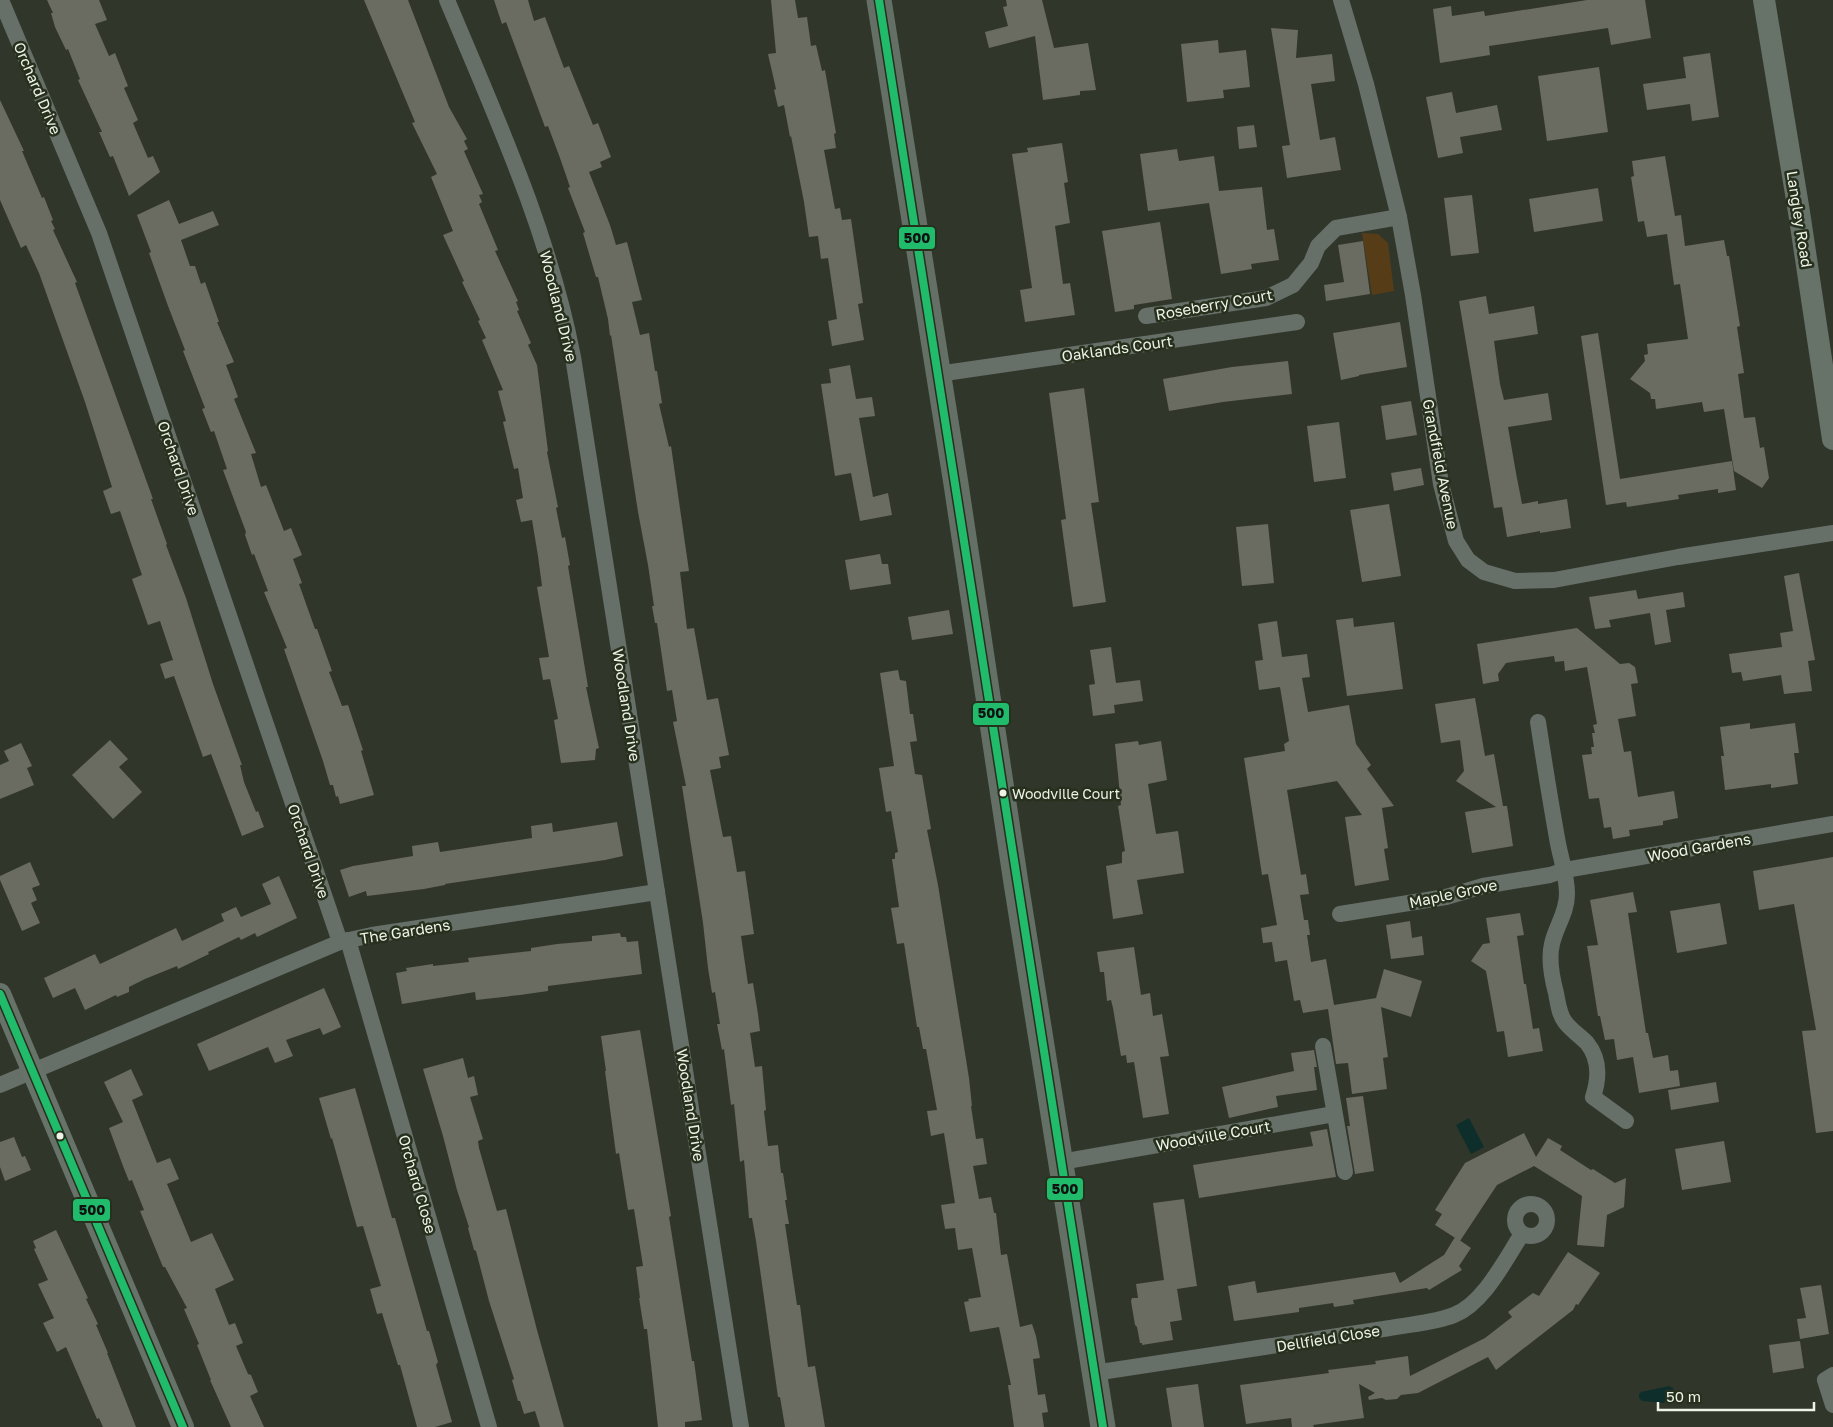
<svg xmlns="http://www.w3.org/2000/svg" width="1833" height="1427" font-family="'Golos Text',sans-serif">
<style>
.green{fill:#563d18}
.water{fill:#0d2e2a}
.building{fill:#6a6b61}
.lines{fill:none;stroke-linecap:round;stroke-linejoin:round}
.street{stroke:#667068;stroke-width:16}
.secondary{stroke:#677269;stroke-width:22}
.primary{stroke:#647066;stroke-width:25}
.bus-1-casing{stroke:#27301d;stroke-width:11}
.bus-1{stroke:#20bc6c;stroke-width:8}
.bus-dot{fill:#edf3e7;stroke:#27301d;stroke-width:2}
.labels{text-anchor:middle;dominant-baseline:central;stroke-width:5;stroke-linejoin:round;paint-order:stroke}
.bus-label{font-size:14px;fill:#edf3e7;stroke:#27301d;text-anchor:start}
.street-label{font-size:15px;fill:#edf3e7;stroke:#27301d}
.line-badge{stroke:#27301d;stroke-width:2}
.pale-badge-label{font-size:14px;text-anchor:middle;font-weight:bold;fill:#111}
</style>
<rect width="100%" height="100%" fill="#31362b"/>
<!-- green -->
<path class="green" d="M1362,233L1378,234L1388,243L1394,291L1372,295Z"/>
<!-- water -->
<g class="water">
<path d="M1469,1118L1484,1147L1471,1154L1456,1125Z"/>
<path d="M1669,1386L1673,1388L1674,1393L1666,1400L1664,1403L1642,1401L1639,1398V1394L1641,1392Z"/>
</g>
<!-- building -->
<g class="building">
<path d="M47,0H99L107,20L95,24L109,56L115,53L128,86L124,88L138,120L133,123L148,158L153,156L160,172L129,196L113,156L110,157L99,132H102L78,80L80,79L68,49L66,50L55,27L51,13H53Z"/>
<path d="M364,0H408L449,107L467,139L464,141L468,149L464,151L483,194L479,195L482,202L479,204L498,250L495,251L518,301L516,302L519,310L517,311L531,343L528,345L537,365L548,451L547,452L558,507L556,508L562,538L565,537L570,565L568,566L588,687H586L599,748L596,749L595,760L561,763L554,720L558,719L550,679L543,680L539,658L549,657L537,587L542,586L538,556L532,520L521,522L516,500L523,498L518,468L514,469L503,422L506,421L498,391L503,390L482,340L486,338L478,321L480,320L462,282L464,281L443,235L453,231L431,177L437,174L412,123L415,122Z"/>
<path d="M494,0H528L534,21L545,17L564,68L569,66L593,125L598,123L611,157L600,162L602,167L589,172L610,225L616,245L627,242L642,300L632,302L640,335L649,333L655,371H657L662,403L659,404L669,447L671,446L689,571L680,572L687,629L694,628L707,700L718,698L729,755L719,757L721,768L710,770L723,837L731,836L737,872L745,871L754,934L741,936L748,984L753,983L758,1014L760,1031L750,1033L755,1067L762,1066L766,1110L764,1111L768,1146L778,1145L781,1173H783L787,1200H785L789,1224H785L797,1305H800L808,1367L815,1366L825,1427H785L780,1397H778L756,1241L752,1218H749L748,1205L744,1160L740,1162L734,1104L731,1105L724,1049L722,1050L717,1024H720L715,992L712,993L708,968L703,923L682,786H686L673,722L677,721L672,690L667,691L657,623H655L652,606H654L648,565L638,512L611,335L610,336L608,319L598,277H596L583,233L585,232L568,188L570,187L560,158L548,126L545,127L506,22L502,24Z"/>
<path d="M771,0H795L798,18L807,17L811,46L816,45L822,71L825,70L836,133L834,134L836,148L824,150L835,209L840,208L842,220L851,219L863,303L858,304L864,340L832,346L828,321L837,319L828,258L821,259L818,236L809,237L804,202L791,136L790,137L784,105L778,107L774,90L776,89L768,54L776,53Z"/>
<path d="M1006,0H1042L1054,48L1088,43L1096,90L1080,91V95L1043,100L1035,36L989,48L985,32L1008,26L1003,7L1007,6Z"/>
<path d="M1587,0H1645L1651,38L1611,45L1608,28L1489,46L1490,55L1440,63L1433,9L1451,6L1452,16L1484,11L1485,16Z"/>
<path d="M1271,28L1298,30L1296,58L1332,54L1335,81L1311,84L1320,140L1335,137L1341,170L1287,178L1282,146L1290,145Z"/>
<path d="M1218,40L1219,53L1246,50L1250,87L1223,90L1224,98L1187,102L1181,44Z"/>
<path d="M1710,53L1719,117L1692,121L1690,104L1647,110L1643,84L1686,78L1683,57Z"/>
<path d="M1599,67L1608,132L1547,141L1538,76Z"/>
<path d="M1452,92L1456,113L1497,105L1502,130L1460,137L1463,153L1438,158L1426,97Z"/>
<path d="M0,100L24,151H22L42,198L44,197L53,220L51,221L55,229L53,230L77,282L75,283L153,499H151L167,544L166,545L186,598L213,684L242,765H240L244,782L256,812L258,811L264,827L242,836L211,754L203,757L174,676L165,679L160,664L173,660L160,621L148,625L132,579L142,575L120,511L111,514L103,491L112,487L85,402L39,273L26,245L21,248L0,200Z"/>
<path d="M1254,125L1257,147L1239,149L1237,127Z"/>
<path d="M1062,143L1068,182L1064,183L1070,223L1055,226L1063,284L1070,283L1075,315L1025,322L1020,290L1032,288L1012,154L1028,152L1027,148Z"/>
<path d="M1177,149L1179,161L1214,156L1219,191L1262,187L1267,230L1274,229L1279,260L1251,264L1252,269L1221,274L1209,203L1148,211L1140,154Z"/>
<path d="M1665,156L1675,216L1681,215L1685,246L1724,240L1727,256H1729L1740,326L1737,327L1744,373L1738,374L1744,418L1755,417L1760,448L1764,447L1769,478L1762,488L1734,471L1724,409L1704,412L1702,402L1656,409L1655,399H1651L1650,393L1630,379L1645,361L1644,355L1648,354L1647,344L1688,339L1680,284L1674,285L1667,234L1647,237L1644,221L1638,222L1631,177L1634,176L1632,161Z"/>
<path d="M1598,188L1603,221L1534,232L1529,199Z"/>
<path d="M1472,195L1479,253L1451,256L1444,198Z"/>
<path d="M169,200L179,224L213,211L219,225L181,240L190,266H195L201,284L205,282L219,322H217L234,362L226,365L238,397L234,399L256,453L251,454L261,487L266,485L284,531L291,528L302,555L293,559L302,583L299,584L315,629H317L332,671L329,672L342,706L348,705L363,750L361,751L374,795L340,804L338,796L336,797L333,785H330L323,761L284,649L287,648L264,592L268,591L254,554L252,555L245,535L246,532L223,470L227,469L214,431L211,432L202,409L205,408L183,351L185,350L168,306L149,253L151,252L137,215Z"/>
<path d="M1160,222L1172,299L1134,305V309L1115,312L1102,231Z"/>
<path d="M1363,241L1370,294L1326,301L1324,285L1344,282L1338,245Z"/>
<path d="M1486,296L1489,314L1534,306L1538,334L1494,341L1500,384L1504,400L1548,393L1552,420L1508,427L1516,473L1522,504L1538,501V504L1567,499L1571,528L1540,533V531L1507,537L1502,507L1494,508L1459,301Z"/>
<path d="M1400,322L1407,367L1359,375V376L1341,380L1333,333Z"/>
<path d="M1598,333L1620,479L1732,461L1736,490L1718,493V489L1678,495L1679,499L1627,507L1626,502L1606,505L1581,336Z"/>
<path d="M1288,361L1292,394L1223,402L1169,411L1163,379L1232,367Z"/>
<path d="M850,365L856,399L872,397L875,416L859,418L873,497L888,493L892,515L860,521L851,473L835,476L821,384L831,383L829,369Z"/>
<path d="M1084,388L1099,502L1091,503L1106,602L1073,607L1061,520L1066,519L1049,393Z"/>
<path d="M1411,401L1417,435L1386,440L1381,406Z"/>
<path d="M1339,422L1346,478L1314,482L1307,426Z"/>
<path d="M1421,468L1424,485L1394,491L1391,473Z"/>
<path d="M1389,504L1401,576L1362,582L1350,510Z"/>
<path d="M1268,524L1274,583L1242,586L1236,527Z"/>
<path d="M880,554L882,564H888L891,584L850,590L845,560Z"/>
<path d="M1799,573L1815,660L1808,661L1812,691L1784,694L1781,675L1743,681L1741,672L1732,673L1729,654L1782,647L1780,633L1793,631L1784,576Z"/>
<path d="M1636,590L1638,599L1683,592L1685,607L1666,610L1671,642L1655,645L1650,613L1609,620L1611,627L1595,629L1589,597Z"/>
<path d="M949,610L953,634L912,640L908,617Z"/>
<path d="M1353,618L1354,627L1394,622L1403,689L1347,696L1336,620Z"/>
<path d="M1277,621L1282,657L1307,654L1310,677L1302,678L1308,712L1349,705L1356,744L1371,765L1367,769L1394,806L1382,808L1388,848L1384,849L1389,880L1355,886L1345,817L1362,815L1337,781L1287,790L1301,875L1306,874L1309,894L1300,895L1304,920H1308L1310,935H1307L1311,962L1326,959L1334,1005L1376,998L1384,969L1422,981L1411,1017L1381,1007L1388,1057L1383,1058L1387,1089L1352,1094L1348,1063L1336,1064L1328,1009L1303,1013L1300,1000L1294,1001L1287,960L1275,962L1272,942L1263,943L1261,928L1277,925L1268,874L1262,875L1244,758L1285,751L1284,744L1289,741L1280,687L1259,690L1255,661L1263,660L1258,624Z"/>
<path d="M1577,628L1620,664L1629,663L1635,667L1638,683L1631,684L1636,716L1618,719L1624,752L1631,751L1638,797L1674,791L1678,818L1663,821V825L1629,830L1630,836L1613,839L1611,827L1604,828L1599,798L1589,799L1582,755L1592,754L1591,747H1594L1592,733H1595L1593,725L1597,724L1587,667L1565,671L1564,661L1555,662L1554,656L1518,661L1506,663L1498,674L1499,681L1483,684L1477,644Z"/>
<path d="M1111,647L1116,683L1140,680L1143,701L1114,705L1115,713L1093,716L1089,685L1095,684L1090,650Z"/>
<path d="M898,670L900,680L906,681L910,714H913L917,741L910,742L915,774L922,775L931,829L927,830L938,885L969,1078L972,1106H971L976,1139L983,1138L987,1164L973,1166L979,1199L991,1197L994,1213H996L1001,1255L1007,1254L1020,1327L1032,1324L1036,1336L1040,1358L1033,1359L1038,1395L1045,1394L1048,1412L1042,1413L1044,1427H1014L1008,1385H1011L999,1327L970,1332L964,1302L969,1301L968,1299L981,1297L972,1248L958,1250L955,1228L945,1229L941,1205L955,1203L944,1133L931,1136L927,1111L937,1110L926,1049H923L919,1027H917L904,943L897,944L891,908L899,907L892,859H895V853L898,852L891,811L886,812L879,768L894,766L880,673Z"/>
<path d="M1475,698L1485,756L1494,754L1503,806H1507L1513,846L1472,853L1465,812L1496,807L1456,781L1464,771L1460,740L1441,743L1435,704Z"/>
<path d="M1750,723V729L1795,723L1799,753H1794L1798,784L1771,788V784L1725,790L1721,756H1724L1720,727Z"/>
<path d="M110,740L128,759L119,767L142,792L113,819L72,775Z"/>
<path d="M1138,741L1139,745L1161,741L1167,780L1148,784L1156,834L1178,831L1184,873L1137,880L1143,914L1113,919L1106,866L1122,863V852L1125,851L1118,806L1121,805L1115,744Z"/>
<path d="M21,743L32,766L27,768L34,785L0,799V765L9,761L4,751Z"/>
<path d="M617,822L623,856L605,860L445,884V885L424,889L367,896L366,891L349,897L340,870L353,866L413,856L412,846L438,842L440,852L532,838L531,826L552,823L553,832Z"/>
<path d="M1833,857V1131L1816,1133L1802,1031L1816,1030L1794,904L1759,910L1753,871Z"/>
<path d="M30,862L40,885L32,888L37,900L31,903L40,923L22,931L0,880V876Z"/>
<path d="M279,876L297,918L257,937L255,933L241,940L239,937L208,952L209,954L178,969L177,966L145,979L129,987V992L117,997L116,995L85,1010L75,988L53,998L44,978L95,954L100,964L176,928L182,941L224,921L221,914L236,907L241,917L271,904L262,884Z"/>
<path d="M1633,892L1637,912L1628,913L1646,1033H1648L1653,1058L1668,1055L1670,1071L1678,1070L1680,1086L1639,1093L1633,1057L1617,1060L1614,1039L1605,1040L1600,1016H1598L1587,946L1598,945L1590,900Z"/>
<path d="M1720,903L1727,944L1677,953L1670,911Z"/>
<path d="M1520,913L1524,935L1517,936L1524,984H1526L1533,1029L1539,1028L1543,1051L1508,1057L1504,1031L1497,1032L1486,971L1471,961L1483,944L1490,943L1486,918Z"/>
<path d="M1410,921L1412,938L1422,936L1424,955L1391,959L1386,925Z"/>
<path d="M620,933L621,937H626L627,942L638,941L642,974L548,986V991L520,995L476,1000L475,992L402,1004L396,973L407,971L406,968L433,964V966L469,962L468,958L531,951V948L557,944L592,941V936Z"/>
<path d="M1134,947L1141,995L1150,993L1153,1016L1162,1014L1169,1056L1160,1057L1169,1114L1143,1118L1134,1062L1127,1063L1126,1055L1121,1056L1113,1008L1111,1000L1107,1001L1104,972H1100L1097,952Z"/>
<path d="M324,988L341,1027L323,1035L320,1028L286,1040L293,1056L275,1063L268,1047L209,1071L197,1044Z"/>
<path d="M640,1030L671,1216L669,1217L692,1361H694L702,1420L685,1422V1427H658L647,1329H644L639,1298H640L636,1267L643,1266L634,1209L628,1210L619,1153L616,1154L605,1071H606L601,1036Z"/>
<path d="M1314,1050L1317,1067H1314L1317,1090L1276,1096L1278,1107L1229,1118L1222,1087L1294,1071L1291,1053Z"/>
<path d="M463,1058L468,1078L474,1076L478,1095L470,1097L483,1139L478,1141L479,1148L497,1211L506,1209L537,1330L564,1427H540L535,1411L524,1414L520,1401H518L512,1380L514,1379L489,1301L476,1251L474,1250L468,1228L469,1227L457,1190L443,1136L429,1089L423,1069Z"/>
<path d="M131,1069L143,1095L132,1100L157,1163L170,1158L179,1179L167,1184L191,1242L212,1233L234,1280L215,1289L229,1325L235,1323L243,1343L236,1346L248,1374L251,1375L258,1392L250,1396L264,1427H231L210,1380H211L197,1345L199,1344L184,1309L187,1308L165,1267H163L140,1211L144,1210L132,1180L129,1181L123,1166L109,1128L123,1122L104,1082Z"/>
<path d="M1716,1082L1719,1102L1671,1110L1668,1090Z"/>
<path d="M355,1088L392,1218H395L427,1331H429L438,1362L436,1365L452,1422L435,1427H417L400,1365H398L382,1313L377,1314L370,1289L381,1286L363,1226L357,1227L332,1138L331,1139L319,1098Z"/>
<path d="M1363,1096L1374,1171L1355,1174L1347,1126H1350L1346,1098Z"/>
<path d="M1327,1129L1336,1177L1199,1198L1193,1165L1313,1146L1310,1132Z"/>
<path d="M1524,1133L1536,1157L1548,1138L1562,1146L1560,1150L1591,1170L1593,1169L1615,1183L1626,1178L1624,1207L1607,1215L1604,1247L1577,1245L1582,1196L1534,1166L1497,1185L1460,1241L1435,1225L1442,1214L1435,1210L1465,1163Z"/>
<path d="M14,1137L22,1157L25,1156L31,1170L5,1181L0,1167V1142Z"/>
<path d="M1724,1141L1731,1182L1682,1190L1675,1149Z"/>
<path d="M1184,1199L1197,1286L1177,1289L1182,1320L1170,1322L1173,1340L1142,1345V1343H1140L1137,1327L1135,1325L1131,1301L1132,1298H1138L1136,1284L1164,1280L1153,1203Z"/>
<path d="M56,1230L88,1298L86,1299L98,1324L96,1325L108,1353H107L136,1427H103L99,1418L97,1419L66,1347L57,1352L43,1323L54,1318L38,1284L48,1280L34,1249L36,1248L33,1241Z"/>
<path d="M1455,1237L1471,1248L1459,1266L1462,1270L1429,1290L1427,1288L1353,1300L1354,1304L1334,1307L1333,1303L1299,1308V1312L1234,1321L1228,1286L1255,1281L1257,1293L1395,1272L1400,1283L1444,1255Z"/>
<path d="M1568,1252L1600,1273L1578,1305L1576,1304L1573,1310L1496,1370L1488,1357L1418,1393L1401,1395L1397,1399L1386,1400L1382,1398L1369,1400L1368,1397L1375,1393L1359,1384L1364,1418L1313,1425L1314,1427H1292L1291,1418L1246,1424L1240,1385L1329,1373L1328,1370L1376,1364L1375,1361L1408,1356L1410,1376L1485,1338L1512,1317L1508,1312L1533,1293L1539,1296Z"/>
<path d="M1821,1285L1829,1334L1800,1339L1797,1319L1806,1318L1800,1288Z"/>
<path d="M1800,1341L1804,1368L1773,1373L1769,1345Z"/>
<path d="M1198,1384L1204,1427H1172L1166,1388Z"/>
</g>
<g class="lines">
<!-- street -->
<g class="street">
<path d="M1,0L99,233L340,942"/>
<path d="M447,0C496,117 549,232 573,357L741,1427"/>
<path d="M1341,0L1366,84L1399,217L1413,295L1441,484L1456,541L1468,560L1484,572L1515,581L1554,580L1678,557L1833,533"/>
<path d="M1146,316L1266,298L1293,285L1311,263L1318,246L1336,228L1399,217"/>
<path d="M938,374L1297,322"/>
<path d="M1538,722C1544,761 1550,799 1557,838C1560,857 1567,874 1567,894C1567,913 1556,926 1552,944C1548,960 1552,978 1556,993C1558,1003 1559,1014 1565,1022C1571,1030 1580,1036 1587,1043C1600,1059 1599,1079 1593,1097L1626,1121"/>
<path d="M1340,914L1446,897L1483,886L1550,875L1565,870L1833,824"/>
<path d="M348,940L489,1427"/>
<path d="M1323,1046L1345,1172"/>
<path d="M0,1085L340,942L372,935L657,892"/>
<path d="M1061,1162L1334,1114"/>
<circle cx="1531" cy="1220" r="16"/>
<path d="M1094,1373L1390,1328C1411,1324 1434,1323 1454,1315C1484,1303 1505,1260 1522,1234"/>
<path d="M1833,1375L1825,1380L1833,1405"/>
</g>
<!-- secondary -->
<g class="secondary">
<path d="M1764,0L1799,212L1833,439"/>
<path d="M0,994L183,1427"/>
</g>
<!-- primary -->
<path class="primary" d="M879,0L956,484L1016,883L1103,1427"/>
<!-- bus-1 casing -->
<g class="bus-1-casing">
<g id="bus-1">
<path d="M879,0C955,476 1027,952 1103,1427"/>
<path d="M0,994L183,1427"/>
</g>
</g>
<!-- bus-1 -->
<use href="#bus-1" class="bus-1"/>
</g>
<!-- markers -->
<g class="bus-dot">
<circle cx="1003" cy="793" r="4.5"/>
<circle cx="60" cy="1136" r="4.5"/>
</g>
<g class="labels">
<!-- bus labels -->
<g class="bus-label">
<text x="1012" y="793">Woodville Court</text>
</g>
<!-- street labels -->
<g class="street-label">
<text transform="translate(38 88) rotate(67)">Orchard Drive</text>
<text transform="translate(1800 219) rotate(81)">Langley Road</text>
<text transform="translate(1214 304) rotate(-10)">Roseberry Court</text>
<text transform="translate(559 306) rotate(76)">Woodland Drive</text>
<text transform="translate(1117 348) rotate(-8)">Oaklands Court</text>
<text transform="translate(1441 464) rotate(79)">Grandfield Avenue</text>
<text transform="translate(179 468) rotate(71)">Orchard Drive</text>
<text transform="translate(627 705) rotate(81)">Woodland Drive</text>
<text transform="translate(1699 847) rotate(-10)">Wood Gardens</text>
<text transform="translate(309 851) rotate(71)">Orchard Drive</text>
<text transform="translate(1453 893) rotate(-12)">Maple Grove</text>
<text transform="translate(405 931) rotate(-9)">The Gardens</text>
<text transform="translate(691 1105) rotate(81)">Woodland Drive</text>
<text transform="translate(1213 1135) rotate(-10)">Woodville Court</text>
<text transform="translate(418 1184) rotate(74)">Orchard Close</text>
<text transform="translate(1328 1338) rotate(-9)">Dellfield Close</text>
</g>
</g>
<g class="line-badge">
<rect x="898" y="226" width="38" height="24" rx="5" fill="#20bc6c"/>
<rect x="972" y="702" width="38" height="24" rx="5" fill="#20bc6c"/>
<rect x="1046" y="1177" width="38" height="24" rx="5" fill="#20bc6c"/>
<rect x="72" y="1198" width="39" height="24" rx="5" fill="#20bc6c"/>
</g>
<g class="pale-badge-label">
<text x="917" y="243">500</text>
<text x="991" y="718">500</text>
<text x="1065" y="1194">500</text>
<text x="92" y="1215">500</text>
</g>
<!-- scale -->
<path d="M1658 1402v8h156v-8" fill="none" stroke="#edf3e7" stroke-width="2.5"/>
<text x="1666" y="1402" font-size="15" fill="#edf3e7" stroke="#27301d" stroke-width="4" paint-order="stroke">50 m</text>
</svg>
